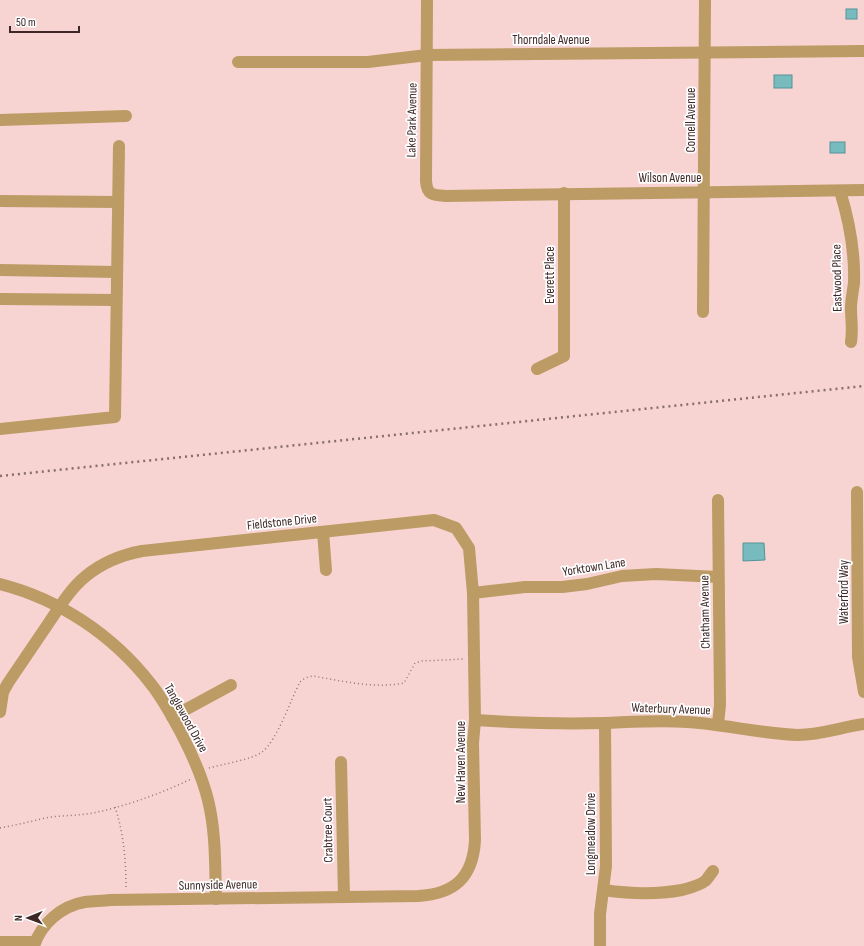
<svg xmlns="http://www.w3.org/2000/svg" width="864" height="946" font-family="'Sofia Sans Condensed',sans-serif">
<style>
.building{fill:#78bbbe;stroke:#529497}
.lines{fill:none;stroke-linecap:round;stroke-linejoin:round}
.path{stroke:#927675;stroke-width:1.5;stroke-dasharray:1 3;stroke-linecap:butt}
.minor{stroke:#bc9b64;stroke-width:12}
.rail{stroke:#886d6c;stroke-width:2.5;stroke-dasharray:2 4;stroke-linecap:butt}
.labels{text-anchor:middle;dominant-baseline:central;stroke-width:3.5;stroke-linejoin:round;paint-order:stroke}
.street-label{font-size:13px;fill:#3e2827;stroke:#fefefe}
</style>
<rect width="100%" height="100%" fill="#f7d3d2"/>
<!-- building -->
<g class="building">
<rect x="846" y="9" width="11" height="10"/>
<rect x="774" y="75" width="18" height="13"/>
<rect x="830" y="142" width="15" height="11"/>
<path d="M743,543H764L765,560L743,561Z"/>
</g>
<g class="lines">
<!-- path -->
<g class="path">
<path d="M209,768C223,764 251,760 262,752C277,741 291,699 300,682L305,678L313,676C342,681 375,689 404,683L415,663L422,661L464,659"/>
<path d="M115,807C124,834 126,862 126,890"/>
<path d="M0,828C15,825 30,822 45,818C61,815 77,816 93,813C126,806 160,794 191,779"/>
</g>
<!-- minor -->
<g class="minor">
<path d="M427,0L426,181C427,196 434,195 447,196L864,190"/>
<path d="M238,62H368L427,55L864,51"/>
<path d="M0,120L126,116"/>
<path d="M840,191C849,220 855,252 854,283C853,291 851,300 851,308C851,320 853,330 851,342"/>
<path d="M0,201L118,202"/>
<path d="M0,270L117,272"/>
<path d="M0,299L116,300"/>
<path d="M703,312L705,0"/>
<path d="M537,369L564,356V193"/>
<path d="M0,429L115,417L119,146"/>
<path d="M857,492L858,657L864,692"/>
<path d="M718,500L720,705L718,724"/>
<path d="M323,532L326,570"/>
<path d="M0,584C59,599 113,635 151,684C163,699 172,716 181,733C192,754 202,776 208,800C216,832 215,866 216,899"/>
<path d="M473,593L525,587H562L587,584L622,576L656,574L718,577"/>
<path d="M0,712L3,692L8,683C22,662 36,642 50,621C60,606 71,588 86,576C103,562 121,555 142,551L434,520L456,528L469,548L473,593L475,720L473,743L475,840C473,878 454,894 418,896L110,900C102,901 93,901 85,902C61,906 41,924 34,946"/>
<path d="M172,717L231,685"/>
<path d="M475,720C518,723 562,724 605,723C632,722 660,720 687,722C724,724 761,734 798,735C821,735 842,727 864,724"/>
<path d="M341,762L344,897"/>
<path d="M604,890C631,894 655,895 682,890C689,888 699,886 705,881C708,879 710,874 713,871"/>
<path d="M0,942H35"/>
<path d="M600,946V914L606,866L605,723"/>
</g>
<!-- rail -->
<path class="rail" d="M0,476L864,386"/>
</g>
<g class="labels">
<!-- street labels -->
<g class="street-label">
<text x="551" y="40">Thorndale Avenue</text>
<text transform="translate(412 120) rotate(-89)">Lake Park Avenue</text>
<text transform="translate(691 120) rotate(-90)">Cornell Avenue</text>
<text x="670" y="178">Wilson Avenue</text>
<text transform="translate(550 275) rotate(-90)">Everett Place</text>
<text transform="translate(837 278) rotate(-91)">Eastwood Place</text>
<text transform="translate(282 522) rotate(-6)">Fieldstone Drive</text>
<text transform="translate(594 567) rotate(-9)">Yorktown Lane</text>
<text transform="translate(844 592) rotate(-90)">Waterford Way</text>
<text transform="translate(705 612) rotate(-91)">Chatham Avenue</text>
<text transform="translate(671 709) rotate(2)">Waterbury Avenue</text>
<text transform="translate(186 718) rotate(61)">Tanglewood Drive</text>
<text transform="translate(461 762) rotate(-90)">New Haven Avenue</text>
<text transform="translate(328 830) rotate(-91)">Crabtree Court</text>
<text transform="translate(591 834) rotate(-90)">Longmeadow Drive</text>
<text transform="translate(218 885) rotate(-1)">Sunnyside Avenue</text>
</g>
</g>
<!-- north arrow -->
<g transform="translate(28 918) rotate(269)" stroke="#fefefe" stroke-width="3" paint-order="stroke">
<path d="M0-3L7 15L0 10L-7 15Z" fill="#3e2827"/>
<text y="-6" font-size="11" font-weight="bold" text-anchor="middle" fill="#3e2827">N</text>
</g>
<!-- scale -->
<path d="M10 26v6h69v-6" fill="none" stroke="#3e2827" stroke-width="2"/>
<text x="16" y="26" font-size="12" fill="#3e2827" stroke="#fefefe" stroke-width="3" paint-order="stroke">50 m</text>
</svg>
